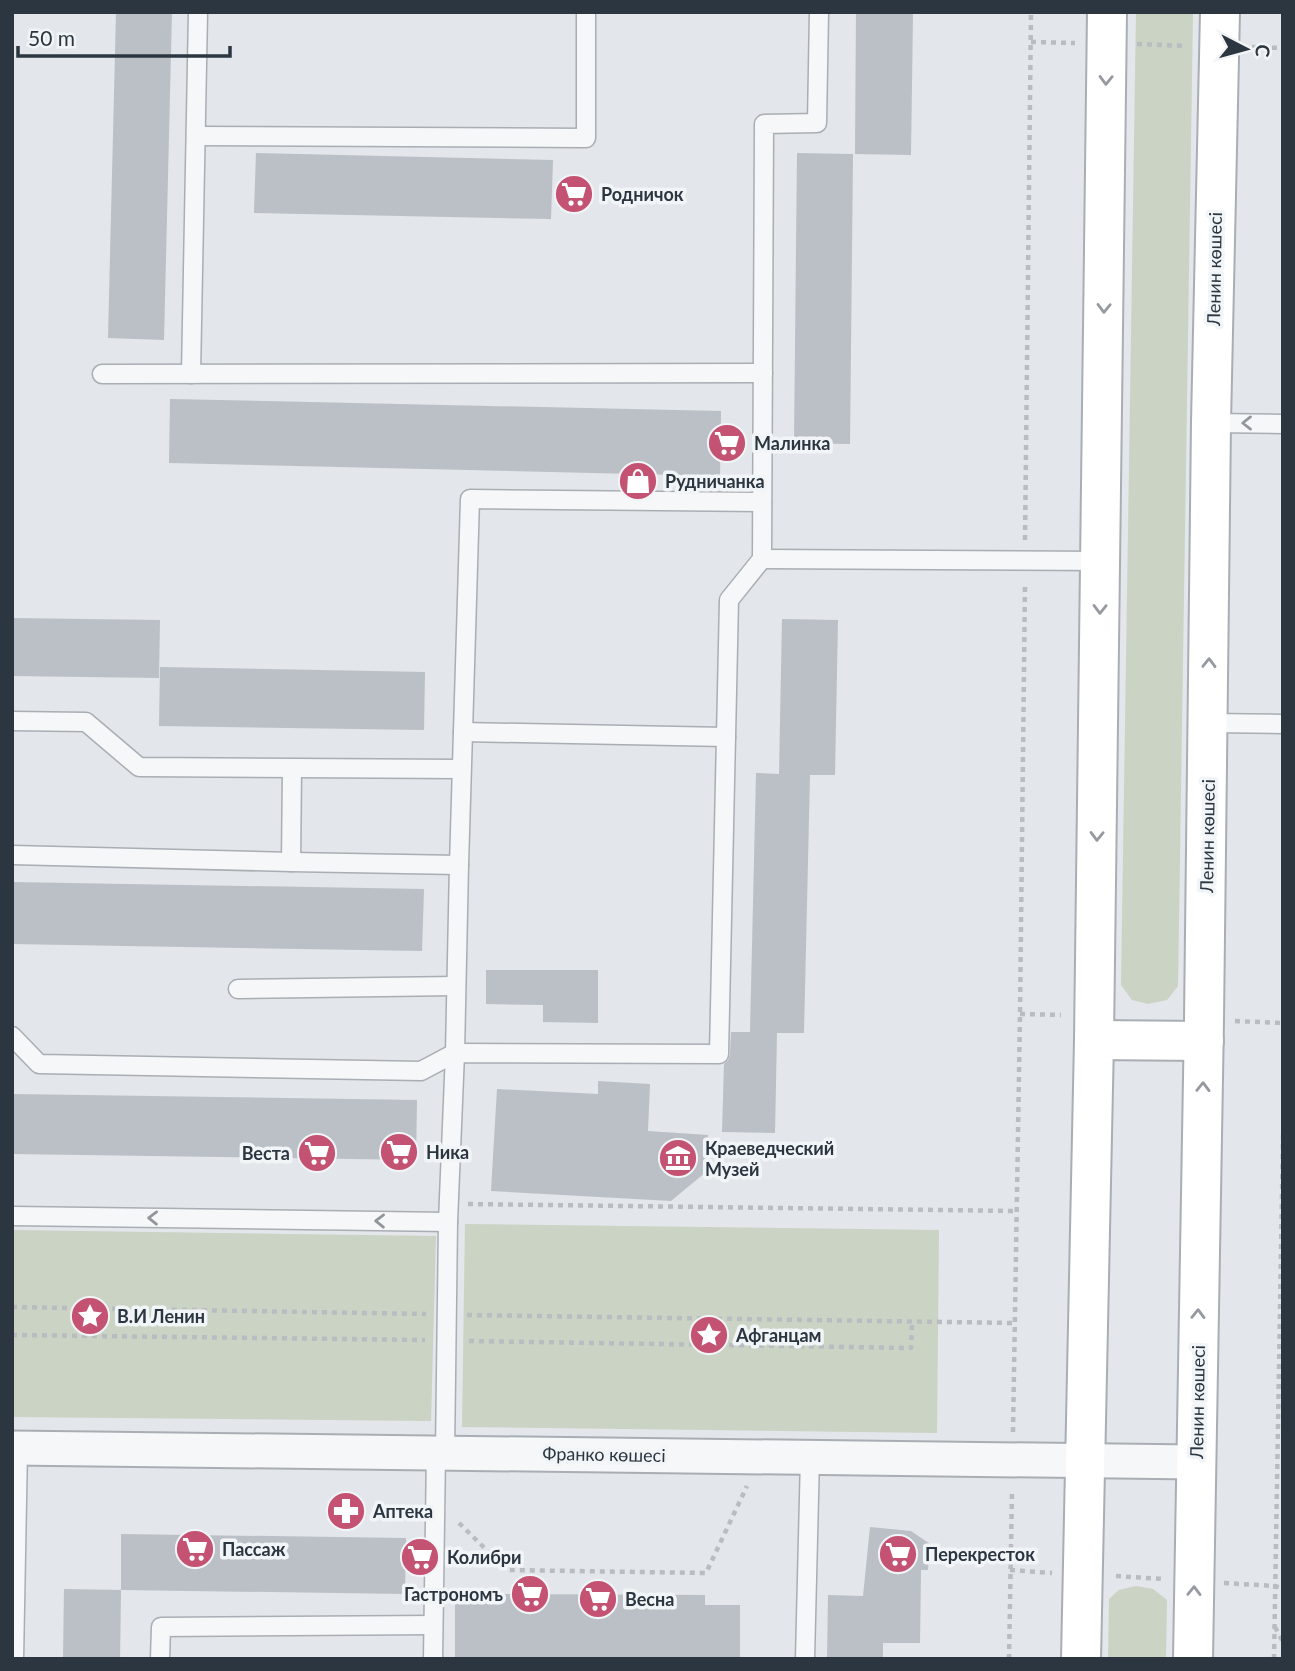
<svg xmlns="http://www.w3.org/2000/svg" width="1295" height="1671" font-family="Lato,sans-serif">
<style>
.green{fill:#cad3c4}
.building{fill:#bac0c6}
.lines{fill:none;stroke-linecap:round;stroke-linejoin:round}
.lane-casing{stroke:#a8aeb4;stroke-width:21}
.street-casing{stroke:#a8aeb4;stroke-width:37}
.secondary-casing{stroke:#a8aeb4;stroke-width:42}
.path{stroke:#b9bdc1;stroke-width:4.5;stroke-dasharray:5 5;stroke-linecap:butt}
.lane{stroke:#f5f7f8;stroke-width:18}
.street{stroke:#f5f7f8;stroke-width:33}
.secondary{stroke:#fff;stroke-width:38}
.oneway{stroke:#969aa0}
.oneway2{stroke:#90969c}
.labels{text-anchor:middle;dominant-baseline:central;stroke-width:7;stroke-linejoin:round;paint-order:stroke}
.poi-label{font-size:18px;font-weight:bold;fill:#2c3640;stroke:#f2f5f7;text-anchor:start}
.street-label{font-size:18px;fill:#2c3640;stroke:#f2f5f7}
</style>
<rect width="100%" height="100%" fill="#e3e6ea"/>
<!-- green -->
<g class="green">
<path d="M1136,12H1193L1178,986L1167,1000L1148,1004L1132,1000L1121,985Z"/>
<path d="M465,1224L939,1230L937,1433L462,1427Z"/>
<path d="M12,1230L436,1236L431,1421L12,1417Z"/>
<path d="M1136,1586L1153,1589L1167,1600L1166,1659H1108L1109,1599L1119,1590Z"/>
</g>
<!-- building -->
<g class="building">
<path d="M116,12H172L164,340L108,338Z"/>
<path d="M856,12H913L911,155L855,154Z"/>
<path d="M256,153L553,160L551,219L254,213Z"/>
<path d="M797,153L853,154L850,444L794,443Z"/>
<path d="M170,399L721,411L720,476L169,463Z"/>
<path d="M12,618L160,620L159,678L12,676Z"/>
<path d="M782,619L838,620L835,775H810L804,1033H777L775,1133L722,1132L724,1064L728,1060L730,1055L731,1032H750L756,773L779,774Z"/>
<path d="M160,667L425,672L424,730L159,726Z"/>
<path d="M12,882L424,889L422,951L12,944Z"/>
<path d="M486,970H598V1023L543,1022V1005L486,1004Z"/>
<path d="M598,1081L650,1084L648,1131L708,1135L706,1172L671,1201L491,1191L497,1089L598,1094Z"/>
<path d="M12,1094L417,1100L416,1160L12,1154Z"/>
<path d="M870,1527L911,1531L930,1544L928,1570H921L920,1643H883V1659H827L828,1595L863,1596Z"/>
<path d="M121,1534L406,1538L405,1594L121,1590Z"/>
<path d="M64,1589L121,1590L120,1659H63Z"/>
<path d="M491,1594L705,1595V1605H740V1659H455V1603H491Z"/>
</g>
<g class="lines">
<!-- lane casing -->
<g class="lane-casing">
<g id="lane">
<path d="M196,136L586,138V12"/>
<path d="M102,374L763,373"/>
<path d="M191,374L198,12"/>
<path d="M1211,423L1283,424"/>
<path d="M762,559L1101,561"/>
<path d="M12,721L86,722L139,767L461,769"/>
<path d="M1208,723L1283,724"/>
<path d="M463,732L726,737"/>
<path d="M12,855L291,862L459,865"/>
<path d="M291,862L292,769"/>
<path d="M238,989L456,986"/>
<path d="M12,1036L39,1064L421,1071L455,1053L719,1054L729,600L762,559L764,124L817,123L819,12"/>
<path d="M12,1216L448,1222"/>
<path d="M445,1452L448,1222L455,1053L459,865L470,499L762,502"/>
<path d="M14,1659L18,1448"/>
<path d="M160,1659L161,1627L433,1625"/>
<path d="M433,1659L436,1452"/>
<path d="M805,1659L810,1457"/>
</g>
</g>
<!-- street casing -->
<g class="street-casing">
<path id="street" d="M12,1448L1196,1462"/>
</g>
<!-- secondary casing -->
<g class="secondary-casing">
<g id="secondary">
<path d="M1094,1040L1204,1041"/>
<path d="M1081,1659L1094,1040L1107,12"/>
<path d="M1193,1659L1204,1020L1211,423L1220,12"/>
</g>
</g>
<!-- path -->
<g class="path">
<path d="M1031,42L1075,43"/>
<path d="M1137,44L1187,46"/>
<path d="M1252,47L1283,48"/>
<path d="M1025,540L1031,12"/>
<path d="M1020,1014L1061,1015"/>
<path d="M1235,1021L1283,1023"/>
<path d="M468,1204L1017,1211"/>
<path d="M12,1307L426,1314"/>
<path d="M467,1315L1015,1323"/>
<path d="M12,1335L425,1340"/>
<path d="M469,1341L911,1348L912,1323"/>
<path d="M1013,1432L1020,1014L1025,584"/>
<path d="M459,1523L507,1570L706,1573L747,1486"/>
<path d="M1010,1570L1052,1573"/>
<path d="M1116,1576L1163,1579"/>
<path d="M1224,1583L1275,1586L1283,1589"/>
<path d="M1275,1627L1283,1642"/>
<path d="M1009,1659L1012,1490"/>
<path d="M1274,1659L1283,1135"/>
</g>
<!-- lane -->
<use href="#lane" class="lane"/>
<!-- street -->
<use href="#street" class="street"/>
<!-- secondary -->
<use href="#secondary" class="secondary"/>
</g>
<!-- one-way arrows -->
<defs><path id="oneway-chevron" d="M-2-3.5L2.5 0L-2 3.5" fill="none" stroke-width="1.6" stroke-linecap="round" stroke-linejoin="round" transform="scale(1.75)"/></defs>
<g class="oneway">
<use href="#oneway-chevron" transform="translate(1106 80) rotate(91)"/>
<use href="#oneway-chevron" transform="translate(1104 308) rotate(91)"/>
<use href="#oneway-chevron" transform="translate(1100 609) rotate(91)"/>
<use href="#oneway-chevron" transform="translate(1209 663) rotate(-89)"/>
<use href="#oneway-chevron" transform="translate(1097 836) rotate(91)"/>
<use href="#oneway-chevron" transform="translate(1203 1087) rotate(-89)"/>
<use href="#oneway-chevron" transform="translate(1198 1314) rotate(-89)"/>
<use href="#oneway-chevron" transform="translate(1194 1591) rotate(-89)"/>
</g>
<g class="oneway2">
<use href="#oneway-chevron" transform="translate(1247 423) rotate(-180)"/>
<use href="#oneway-chevron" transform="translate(153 1218) rotate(-179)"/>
<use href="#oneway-chevron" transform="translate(380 1221) rotate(-179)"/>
</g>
<!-- icons -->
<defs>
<g id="supermarket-disc" transform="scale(2.0125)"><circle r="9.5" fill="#c45373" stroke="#f2f5f7"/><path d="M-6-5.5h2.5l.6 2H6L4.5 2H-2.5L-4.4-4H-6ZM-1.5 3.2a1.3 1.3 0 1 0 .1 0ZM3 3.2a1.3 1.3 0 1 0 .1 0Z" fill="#fff"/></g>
<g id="shop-disc" transform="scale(2.0125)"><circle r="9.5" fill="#c45373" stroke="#f2f5f7"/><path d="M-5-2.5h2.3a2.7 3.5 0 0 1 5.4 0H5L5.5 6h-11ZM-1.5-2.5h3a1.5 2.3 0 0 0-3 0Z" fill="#fff"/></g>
<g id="museum-disc" transform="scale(2.0125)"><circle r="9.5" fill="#c45373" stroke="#f2f5f7"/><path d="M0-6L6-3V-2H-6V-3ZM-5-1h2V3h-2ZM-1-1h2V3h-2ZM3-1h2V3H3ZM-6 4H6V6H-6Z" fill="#fff"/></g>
<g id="sight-disc" transform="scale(2.0125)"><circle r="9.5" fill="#c45373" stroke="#f2f5f7"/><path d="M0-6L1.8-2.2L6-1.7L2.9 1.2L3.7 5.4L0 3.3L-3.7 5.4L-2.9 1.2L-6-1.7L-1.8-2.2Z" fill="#fff"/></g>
<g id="pharmacy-disc" transform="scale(2.0125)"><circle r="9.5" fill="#c45373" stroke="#f2f5f7"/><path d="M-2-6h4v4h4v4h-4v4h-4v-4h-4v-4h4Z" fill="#fff"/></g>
</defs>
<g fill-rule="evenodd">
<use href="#supermarket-disc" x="574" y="194"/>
<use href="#supermarket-disc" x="727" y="443"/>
<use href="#shop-disc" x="638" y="481"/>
<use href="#supermarket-disc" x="399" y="1152"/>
<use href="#supermarket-disc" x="317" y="1153"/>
<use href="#museum-disc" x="678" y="1158"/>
<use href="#sight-disc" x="90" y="1316"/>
<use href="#sight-disc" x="709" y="1335"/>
<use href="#pharmacy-disc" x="346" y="1511"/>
<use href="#supermarket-disc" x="195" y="1549"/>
<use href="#supermarket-disc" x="898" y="1554"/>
<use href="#supermarket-disc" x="420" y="1557"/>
<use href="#supermarket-disc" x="530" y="1594"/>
<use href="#supermarket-disc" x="598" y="1599"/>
</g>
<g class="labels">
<!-- poi labels -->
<g class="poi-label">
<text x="601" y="194">Родничок</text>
<text x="754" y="443">Малинка</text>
<text x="665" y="481">Рудничанка</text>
<text x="705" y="1148">Краеведческий<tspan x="705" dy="21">Музей</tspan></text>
<text x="426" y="1152">Ника</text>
<text x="290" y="1153" text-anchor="end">Веста</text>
<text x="117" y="1316">В.И Ленин</text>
<text x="736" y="1335">Афганцам</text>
<text x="373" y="1511">Аптека</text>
<text x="222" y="1549">Пассаж</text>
<text x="925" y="1554">Перекресток</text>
<text x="447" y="1557">Колибри</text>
<text x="503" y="1594" text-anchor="end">Гастрономъ</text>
<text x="625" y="1599">Весна</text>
</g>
<!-- street labels -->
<g class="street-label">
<text transform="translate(1214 269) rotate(-89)">Ленин көшесі</text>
<text transform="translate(1207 836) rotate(-89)">Ленин көшесі</text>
<text transform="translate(1197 1402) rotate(-89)">Ленин көшесі</text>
<text transform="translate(604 1454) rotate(1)">Франко көшесі</text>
</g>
</g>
<!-- border -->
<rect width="1295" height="1671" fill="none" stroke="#2c3640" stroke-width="28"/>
<!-- north arrow -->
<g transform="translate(1246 49) rotate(96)" stroke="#f2f5f7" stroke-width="5" paint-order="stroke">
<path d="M0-5L12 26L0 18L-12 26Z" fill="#2c3640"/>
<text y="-10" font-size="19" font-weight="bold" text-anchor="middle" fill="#2c3640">С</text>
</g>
<!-- scale -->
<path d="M18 46v10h212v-10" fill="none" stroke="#2c3640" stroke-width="3.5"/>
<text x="28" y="46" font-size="21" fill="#2c3640" stroke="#f2f5f7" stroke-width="5" paint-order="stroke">50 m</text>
</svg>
